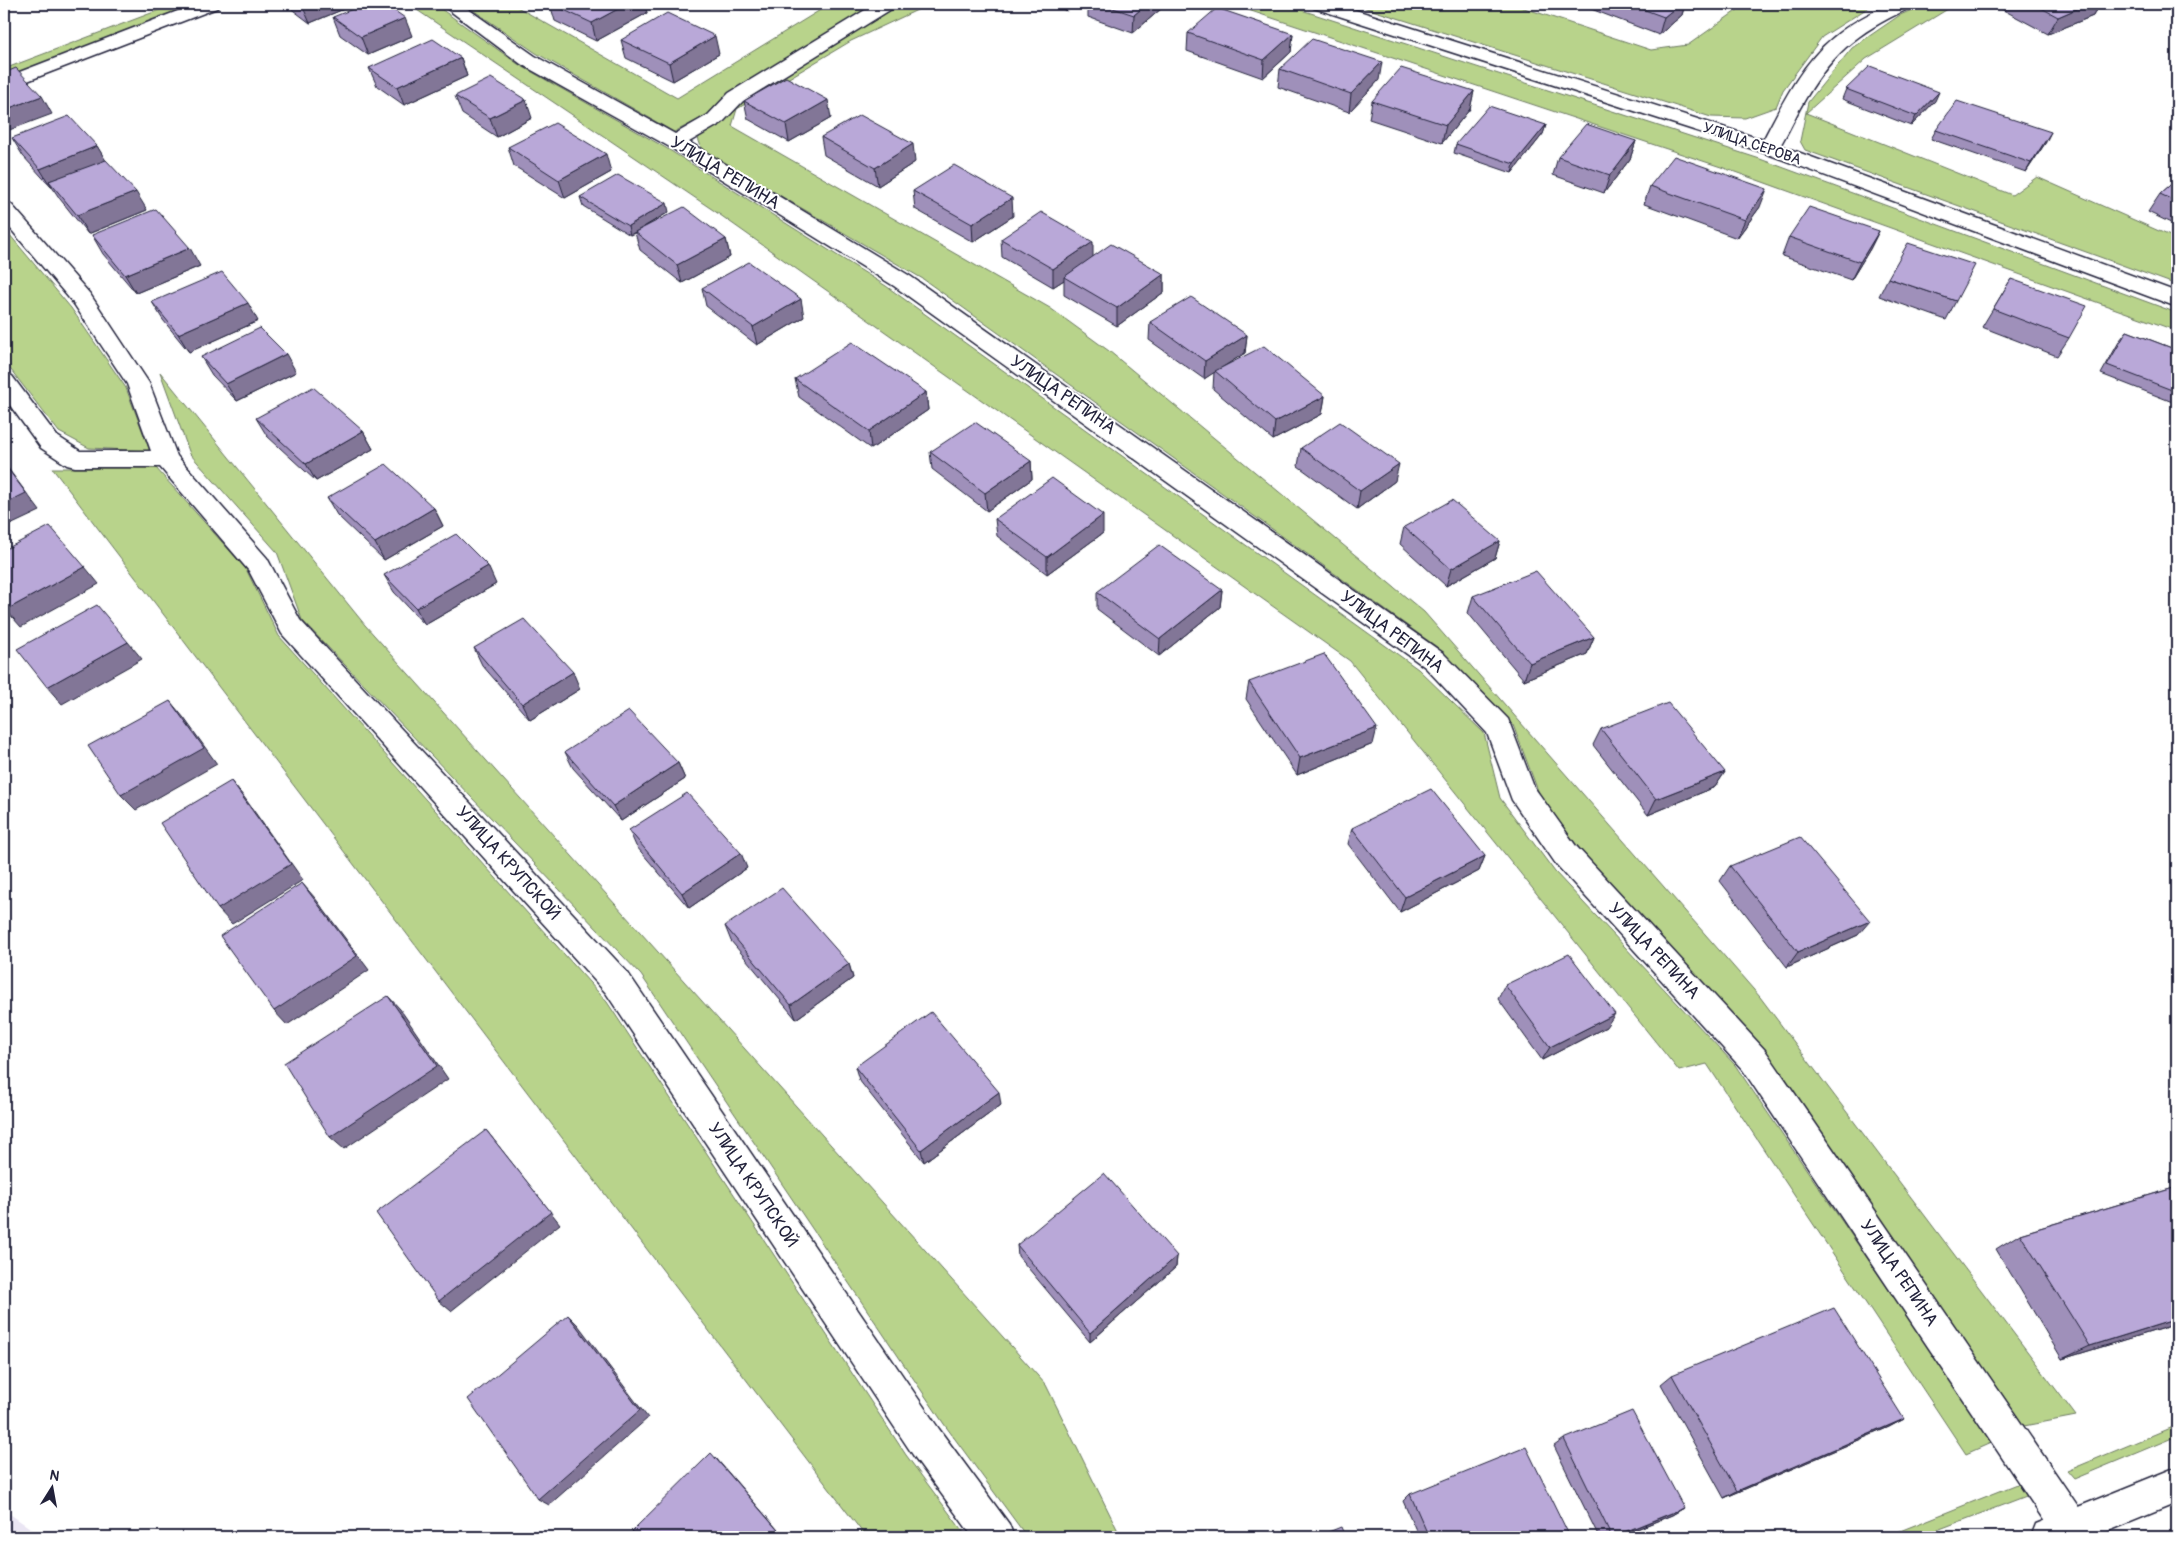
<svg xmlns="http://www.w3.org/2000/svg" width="2181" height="1541" font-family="Pangolin,sans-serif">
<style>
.built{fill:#eae5f3}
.green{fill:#b8d38b;stroke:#6d7a63}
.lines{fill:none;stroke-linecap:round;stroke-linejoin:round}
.minor-casing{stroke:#22223b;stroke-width:3}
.major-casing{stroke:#22223b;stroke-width:3}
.minor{fill:#fff;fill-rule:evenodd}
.major{fill:#fff;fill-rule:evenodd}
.wall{fill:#9f90ba;stroke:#22223b}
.shaded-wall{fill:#827697;stroke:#22223b}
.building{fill:#b9a8d8;stroke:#22223b}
.labels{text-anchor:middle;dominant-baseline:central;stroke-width:4;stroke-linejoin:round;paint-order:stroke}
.far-street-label{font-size:15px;fill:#22223b;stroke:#fff}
.street-label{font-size:18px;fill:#22223b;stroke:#fff}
</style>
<rect width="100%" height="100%" fill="#fff"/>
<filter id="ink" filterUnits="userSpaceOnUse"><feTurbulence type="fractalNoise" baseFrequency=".02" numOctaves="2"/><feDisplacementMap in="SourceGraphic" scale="10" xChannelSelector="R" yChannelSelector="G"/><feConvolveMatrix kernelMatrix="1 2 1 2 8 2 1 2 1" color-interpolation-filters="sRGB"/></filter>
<g filter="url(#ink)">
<!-- built -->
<path class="built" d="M4,1510L43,1537H4Z"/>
<!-- green -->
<g class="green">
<path d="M175,4H194L4,78V69Z"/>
<path d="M408,4H434L518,64L666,148L886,286L1418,669L1484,733L1500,798L1555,872L1735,1065L1993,1442L1966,1454L1707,1064L1679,1071L1350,661L716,212Z"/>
<path d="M464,4H512L677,98L830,4H877L727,96L712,113L674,132L536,53Z"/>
<path d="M901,4H930L851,41L737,109L732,126L1050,308L1109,351L1424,612L1760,997L2076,1416L2024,1426L1769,1056L1586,857L1540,796L1513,725L1437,647L923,279L702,150L698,138L719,125L743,100Z"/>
<path d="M1230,4H1283L1760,159L2177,313V331L1721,167Z"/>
<path d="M1353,4H1512L1651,50L1688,45L1746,4H1874L1822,37L1783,90L1776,107L1745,118L1711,117Z"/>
<path d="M1926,4H1956L1866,59L1806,113L2012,195L2037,177L2177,239V285L1805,150L1800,141L1808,102L1852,48L1900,15Z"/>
<path d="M4,228L71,308L126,388L150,451L89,448L59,432L4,361Z"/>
<path d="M160,372L365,625L1046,1385L1121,1537H1027L944,1424L641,975L302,620L277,552L190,454Z"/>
<path d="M52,468H156L246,569L279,636L607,1002L906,1455L967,1537H866Z"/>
<path d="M2177,1425V1436L2074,1479L2067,1471Z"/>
<path d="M2020,1483L2029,1495L1919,1537H1885Z"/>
</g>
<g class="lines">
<!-- minor casing -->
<g class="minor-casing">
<g id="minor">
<path d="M196,4H220L217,8L4,90V78Z"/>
<path d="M441,4H461L535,56L675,134L708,115L729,93L875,4H896L893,8L743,101L722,123L689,142L910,276L1443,653L1508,719L1534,787L1576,846L1765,1050L2084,1515L2090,1528L2086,1537H2055L1743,1070L1556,864L1512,800L1487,733L1425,667L894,286L668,146L521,64Z"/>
<path d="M1890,4H1913L1910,8C1855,33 1830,55 1800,108C1792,123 1785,139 1776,152H1762L1759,148C1779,110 1800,64 1834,37C1850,23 1870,13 1890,4Z"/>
<path d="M4,202L11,204L90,294L149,383L177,456L267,558L300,620L628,973L939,1429L1009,1524L1014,1537H973L913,1455L606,993L282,634L249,571L160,467H75L67,465L41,448L4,397V373L12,376L57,436L80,451H151L127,384L74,304L4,221Z"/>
</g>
</g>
<!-- major casing -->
<g class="major-casing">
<g id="major">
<path d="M1311,4H1337L1776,144L2177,292V307L1762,152L1314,8Z"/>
<path d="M2177,1467V1503L2094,1537H2031L2036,1524Z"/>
</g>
</g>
<!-- minor -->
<use href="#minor" class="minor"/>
<!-- major -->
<use href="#major" class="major"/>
</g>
<!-- wall -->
<g class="wall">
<path d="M285,4H356L310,23Z"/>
<path d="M550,4H645L647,13L596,41L555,21Z"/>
<path d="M1048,4H1075L1067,11Z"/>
<path d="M1088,4H1162V8L1133,33L1088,17Z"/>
<path d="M1578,4H1685L1682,15L1659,35Z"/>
<path d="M1994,4H2099L2093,16L2048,34L1994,5Z"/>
<path d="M333,17L412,36L368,55L340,35Z"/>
<path d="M1188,33L1293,34L1291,52L1263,78L1187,51Z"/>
<path d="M621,40L719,54L673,81L626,58Z"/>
<path d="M461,58L467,76L404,105L377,86L369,68Z"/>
<path d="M1280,69L1379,80L1349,112L1278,87Z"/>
<path d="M1846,89L1935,101L1911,126L1842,99Z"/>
<path d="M1474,91L1470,109L1442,143L1369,119L1372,101Z"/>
<path d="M455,96L532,118L497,137L462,114Z"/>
<path d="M744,101L831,118L789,142L748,119Z"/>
<path d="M1546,125L1543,134L1512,173L1454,153L1456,144Z"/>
<path d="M1936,130L2046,142L2026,172L1931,139Z"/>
<path d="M821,137L915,162L878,186L824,155Z"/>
<path d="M12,138L97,146L105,160L147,210L88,234L60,199L52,187H51L23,156Z"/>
<path d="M1636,141L1630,159L1604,193L1553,175L1558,157Z"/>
<path d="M508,147L611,172L565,198L514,166Z"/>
<path d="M2177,179V226L2148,212L2160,194Z"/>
<path d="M1650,186L1760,207L1737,238L1644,204Z"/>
<path d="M913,191L1013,216L973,242L915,209Z"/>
<path d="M580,197L669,212L646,226L726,239L730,257L682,283L640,250L635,233L630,235L583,206Z"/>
<path d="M1879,231L1870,249L1851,280L1782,256L1789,237Z"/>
<path d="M92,235L200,266L136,293L103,254Z"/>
<path d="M1001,239L1093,257L1164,274V292L1117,326L1064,295V280L1053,287L1002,257Z"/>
<path d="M1888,278L1956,301L1946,320L1879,296Z"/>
<path d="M2011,279L2069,338L2057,356L1982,327Z"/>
<path d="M702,288L804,317L757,345L706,306Z"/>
<path d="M152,302L258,321L189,352L163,320Z"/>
<path d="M1150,322L1247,335L1245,353L1222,367L1325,396L1322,414L1273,440L1213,389L1214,372L1204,379L1149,340Z"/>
<path d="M2127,331L2177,350V400L2175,403L2101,374L2120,340Z"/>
<path d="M201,357L296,372L237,401L212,375Z"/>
<path d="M795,379L926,392L928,410L871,449L799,397Z"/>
<path d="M256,418L363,431L373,449L316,481L267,436Z"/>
<path d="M1301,448L1395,481L1357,509L1298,466Z"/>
<path d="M930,452L1031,461L1032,479L987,511L932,469Z"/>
<path d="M327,498L434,508L443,526L384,560L337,515Z"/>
<path d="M995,519L1103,533L1047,574L997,536Z"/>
<path d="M1404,527L1500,541L1495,558L1446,586L1400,544Z"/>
<path d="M384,575L496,584L425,625L394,592Z"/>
<path d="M1222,590L1220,607L1159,656L1097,609V592Z"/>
<path d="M1473,596L1594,637L1587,654L1524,680L1468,613Z"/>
<path d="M474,648L580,689L530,720L482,665Z"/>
<path d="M1249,682L1373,744L1297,775L1246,699Z"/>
<path d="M1601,729L1725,772L1715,787L1648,815L1593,745Z"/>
<path d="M565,752L678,763L685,779L621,821L573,768Z"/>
<path d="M1352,828L1485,856L1479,871L1400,912L1348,844Z"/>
<path d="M629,830L747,868L689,908L636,846Z"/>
<path d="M1730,866L1858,935L1787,967L1720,881Z"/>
<path d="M725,926L849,964L853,978L796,1019L731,941Z"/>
<path d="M1505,985L1606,1027L1542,1060L1498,999Z"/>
<path d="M855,1067L1001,1105L924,1162L859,1080Z"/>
<path d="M2177,1187V1324L2062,1359L1996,1249L2020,1234Z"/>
<path d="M1017,1245L1177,1256L1176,1267L1090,1342L1018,1256Z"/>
<path d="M1672,1375L1904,1419L1889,1427L1724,1498L1661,1384Z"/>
<path d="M1564,1439L1684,1508L1672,1515L1617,1537H1599L1554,1446Z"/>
<path d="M1410,1494L1570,1537H1419L1403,1501Z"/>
</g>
<!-- shaded-wall -->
<g class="shaded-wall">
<path d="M305,4H356L310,23L302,5Z"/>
<path d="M627,4H645L647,13L596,41L592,23Z"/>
<path d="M1067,4H1075L1067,11Z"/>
<path d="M1147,4H1162V8L1133,33L1134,15Z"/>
<path d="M1680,4H1685L1682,15L1659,35L1664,17Z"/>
<path d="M2088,4H2099L2093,16L2048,34L2058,17Z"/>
<path d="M405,18L412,36L368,55L361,37Z"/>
<path d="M1293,34L1291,52L1263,78L1264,60Z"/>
<path d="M715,36L719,54L673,81L669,63Z"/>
<path d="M461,58L467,76L404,105L397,87Z"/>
<path d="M1382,62L1379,80L1349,112L1351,94Z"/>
<path d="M1474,91L1470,109L1442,143L1446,125Z"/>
<path d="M1939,92L1935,101L1911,126L1916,116Z"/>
<path d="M42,96L52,114L4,132V110Z"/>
<path d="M526,100L532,118L497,137L490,118Z"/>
<path d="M828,100L831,118L789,142L786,124Z"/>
<path d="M1546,125L1543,134L1512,173L1514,164Z"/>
<path d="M2051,132L2046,142L2026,172L2031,163Z"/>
<path d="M1636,141L1630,159L1604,193L1610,175Z"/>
<path d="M913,144L915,162L878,186L875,168Z"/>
<path d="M97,146L108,164L49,181L52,187H51L40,169Z"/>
<path d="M606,154L611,172L565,198L559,180Z"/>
<path d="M1767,189L1760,207L1737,238L1745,220Z"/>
<path d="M136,192L147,210L88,234L77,215Z"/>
<path d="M1012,198L1013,216L973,242L972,224Z"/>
<path d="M667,203L669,212L630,235L628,226Z"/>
<path d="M1879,231L1870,249L1851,280L1860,262Z"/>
<path d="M726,239L730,257L682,283L677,265Z"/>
<path d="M1093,242V260L1064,277V280L1053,287V269Z"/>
<path d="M190,248L200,266L136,293L125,275Z"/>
<path d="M1164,274V292L1117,326V308Z"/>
<path d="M801,299L804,317L757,345L753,327Z"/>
<path d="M248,303L258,321L189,352L178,334Z"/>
<path d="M1247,335L1245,353L1204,379L1205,361Z"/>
<path d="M286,354L296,372L237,401L226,384Z"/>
<path d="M926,392L928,410L871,449L869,431Z"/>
<path d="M1325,396L1322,414L1273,440L1275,422Z"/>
<path d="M363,431L373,449L316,481L306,464Z"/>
<path d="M1031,461L1032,479L987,511L985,493Z"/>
<path d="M4,463L40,511L4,528Z"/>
<path d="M1399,464L1395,481L1357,509L1360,491Z"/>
<path d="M434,508L443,526L384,560L375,543Z"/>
<path d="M1103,515V533L1047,574V557Z"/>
<path d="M1500,541L1495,558L1446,586L1451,569Z"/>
<path d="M488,566L496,584L425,625L416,608Z"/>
<path d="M85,567L99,584L21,627L6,610Z"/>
<path d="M1222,590L1220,607L1159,656L1160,639Z"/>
<path d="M1594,637L1587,654L1524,680L1530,663Z"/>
<path d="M128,642L142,659L62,704L47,687Z"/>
<path d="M573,672L580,689L530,720L522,704Z"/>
<path d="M170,701L184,718L217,764L136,810L121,795Z"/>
<path d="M1377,728L1373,744L1297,775L1300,758Z"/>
<path d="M678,763L685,779L621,821L613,806Z"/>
<path d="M1725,772L1715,787L1648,815L1656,799Z"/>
<path d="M231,781L244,797L303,880L232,924L218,909Z"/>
<path d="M741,853L747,868L689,908L682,893Z"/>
<path d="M1485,856L1479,871L1400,912L1405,897Z"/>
<path d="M302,883L315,898L369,970L287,1025L274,1011Z"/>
<path d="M1870,921L1858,935L1787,967L1798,952Z"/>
<path d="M849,964L853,978L796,1019L791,1005Z"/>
<path d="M388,996L400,1009L448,1079L344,1149L330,1137Z"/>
<path d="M1615,1014L1606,1027L1542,1060L1550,1047Z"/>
<path d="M999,1092L1001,1105L924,1162L921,1150Z"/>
<path d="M486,1130L560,1224L451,1311L439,1301Z"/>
<path d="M1177,1256L1176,1267L1090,1342V1333Z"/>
<path d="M568,1315L578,1325L648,1418L549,1505L538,1499Z"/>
<path d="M2177,1319V1324L2062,1359L2090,1346Z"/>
<path d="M1904,1419L1889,1427L1724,1498L1737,1491Z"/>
<path d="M715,1457L784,1537H777Z"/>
<path d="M1684,1508L1672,1515L1617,1537H1613Z"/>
</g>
<!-- building -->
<g class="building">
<path d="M365,4H385L405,18L361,37L333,17Z"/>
<path d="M551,4H627L592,23Z"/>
<path d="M1101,4H1147L1134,15Z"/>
<path d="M1629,4H1680L1664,17Z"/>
<path d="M2034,4H2088L2058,17Z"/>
<path d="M1217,8L1293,34L1264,60L1188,33Z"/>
<path d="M667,13L715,36L669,63L621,40Z"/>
<path d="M433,39L461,58L397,87L369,68Z"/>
<path d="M1312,39L1382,62L1351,94L1280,69Z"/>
<path d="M1870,66L1939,92L1916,116L1846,89Z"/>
<path d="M16,68L42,96L4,110V73Z"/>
<path d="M1401,68L1474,91L1446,125L1372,101Z"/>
<path d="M786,77L828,100L786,124L744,101Z"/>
<path d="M491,78L526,100L490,118L455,96Z"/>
<path d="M1957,101L2051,132L2031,163L1936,130Z"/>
<path d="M1489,106L1546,125L1514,164L1456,144Z"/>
<path d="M860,115L913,144L875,168L821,137Z"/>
<path d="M69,116L97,146L40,169L12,138Z"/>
<path d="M555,123L606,154L559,180L508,147Z"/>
<path d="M1586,124L1636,141L1610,175L1558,157Z"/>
<path d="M1674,156L1767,189L1745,220L1650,186Z"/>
<path d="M106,160L136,192L77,215L49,181Z"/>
<path d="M954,165L1012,198L972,224L913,191Z"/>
<path d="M618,175L667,203L628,226L580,197Z"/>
<path d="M2177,179V202L2160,194Z"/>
<path d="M684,207L726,239L677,265L635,232Z"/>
<path d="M1809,207L1879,231L1860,262L1789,237Z"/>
<path d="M156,209L190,248L125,275L92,235Z"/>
<path d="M1041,212L1093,242L1053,269L1001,239Z"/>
<path d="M1908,243L1975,265L1956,301L1888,278Z"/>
<path d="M1111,244L1164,274L1117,308L1064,277Z"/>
<path d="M749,262L801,299L753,327L702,288Z"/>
<path d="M222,272L248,303L178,334L152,302Z"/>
<path d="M2011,279L2087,306L2069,338L1993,309Z"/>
<path d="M1191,297L1247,335L1205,361L1150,322Z"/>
<path d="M260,328L286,354L226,384L201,357Z"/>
<path d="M2127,331L2177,350V392L2107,365Z"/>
<path d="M852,342L926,392L869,431L795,379Z"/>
<path d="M1264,346L1325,396L1275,422L1215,371Z"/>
<path d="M313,387L363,431L306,464L256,418Z"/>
<path d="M975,422L1031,461L985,493L930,452Z"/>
<path d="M1340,422L1399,464L1360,491L1301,448Z"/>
<path d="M4,464L26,493L4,504Z"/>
<path d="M386,464L434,508L375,543L327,498Z"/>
<path d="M1052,478L1103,515L1047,557L995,519Z"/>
<path d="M1452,500L1500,541L1451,569L1404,527Z"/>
<path d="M50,526L85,567L6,610L4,608V550Z"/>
<path d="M456,534L488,566L416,608L384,575Z"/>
<path d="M1159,545L1222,590L1160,639L1097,592Z"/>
<path d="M1536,571L1594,637L1530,663L1473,596Z"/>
<path d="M97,605L128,642L47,687L17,649Z"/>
<path d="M524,619L573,672L522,704L474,648Z"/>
<path d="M1324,654L1377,728L1300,758L1249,682Z"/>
<path d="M170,701L204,748L121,795L88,746Z"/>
<path d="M1668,703L1725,772L1656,799L1601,729Z"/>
<path d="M629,711L678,763L613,806L565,752Z"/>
<path d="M231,781L291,864L218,909L160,823Z"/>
<path d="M1431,789L1485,856L1405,897L1352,828Z"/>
<path d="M687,793L741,853L682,893L629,830Z"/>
<path d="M1800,837L1870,921L1798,952L1730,866Z"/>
<path d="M302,883L357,956L274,1011L220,936Z"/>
<path d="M782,888L849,964L791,1005L725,926Z"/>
<path d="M1569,954L1615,1014L1550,1047L1505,985Z"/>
<path d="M388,996L437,1066L330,1137L284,1063Z"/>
<path d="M931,1012L999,1092L921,1150L855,1067Z"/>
<path d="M486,1130L551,1212L439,1301L376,1213Z"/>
<path d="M1104,1173L1177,1256L1090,1333L1017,1245Z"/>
<path d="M2177,1187V1319L2090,1346L2020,1234Z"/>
<path d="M1834,1308L1904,1419L1737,1491L1672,1375Z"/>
<path d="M568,1315L640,1410L538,1499L468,1399Z"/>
<path d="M1632,1411L1684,1508L1612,1537L1564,1439Z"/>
<path d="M1526,1447L1570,1537H1429L1410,1494Z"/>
<path d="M711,1453L781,1534L777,1537H637L632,1531Z"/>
<path d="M1341,1527L1345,1537H1316Z"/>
</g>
</g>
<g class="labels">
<!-- far-street labels -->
<g class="far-street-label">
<text transform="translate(1752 144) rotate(19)">УЛИЦА СЕРОВА</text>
</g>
<!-- street labels -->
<g class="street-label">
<text transform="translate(725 173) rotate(31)">УЛИЦА РЕПИНА</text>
<text transform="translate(1063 395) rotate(35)">УЛИЦА РЕПИНА</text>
<text transform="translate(1392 632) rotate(37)">УЛИЦА РЕПИНА</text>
<text transform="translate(508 863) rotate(48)">УЛИЦА КРУПСКОЙ</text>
<text transform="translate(1654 951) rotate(47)">УЛИЦА РЕПИНА</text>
<text transform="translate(753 1185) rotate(56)">УЛИЦА КРУПСКОЙ</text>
<text transform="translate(1899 1273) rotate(56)">УЛИЦА РЕПИНА</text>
</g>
</g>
<!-- margin -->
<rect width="2181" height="1541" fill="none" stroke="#fff" stroke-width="20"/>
<rect x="10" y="10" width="2161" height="1521" fill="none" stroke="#22223b" stroke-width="2" filter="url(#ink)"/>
<!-- north arrow -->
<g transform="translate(52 1488) rotate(11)" stroke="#ffffff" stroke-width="4" paint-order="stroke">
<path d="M0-4L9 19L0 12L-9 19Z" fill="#22223b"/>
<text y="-8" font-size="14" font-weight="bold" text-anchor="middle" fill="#22223b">N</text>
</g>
</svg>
